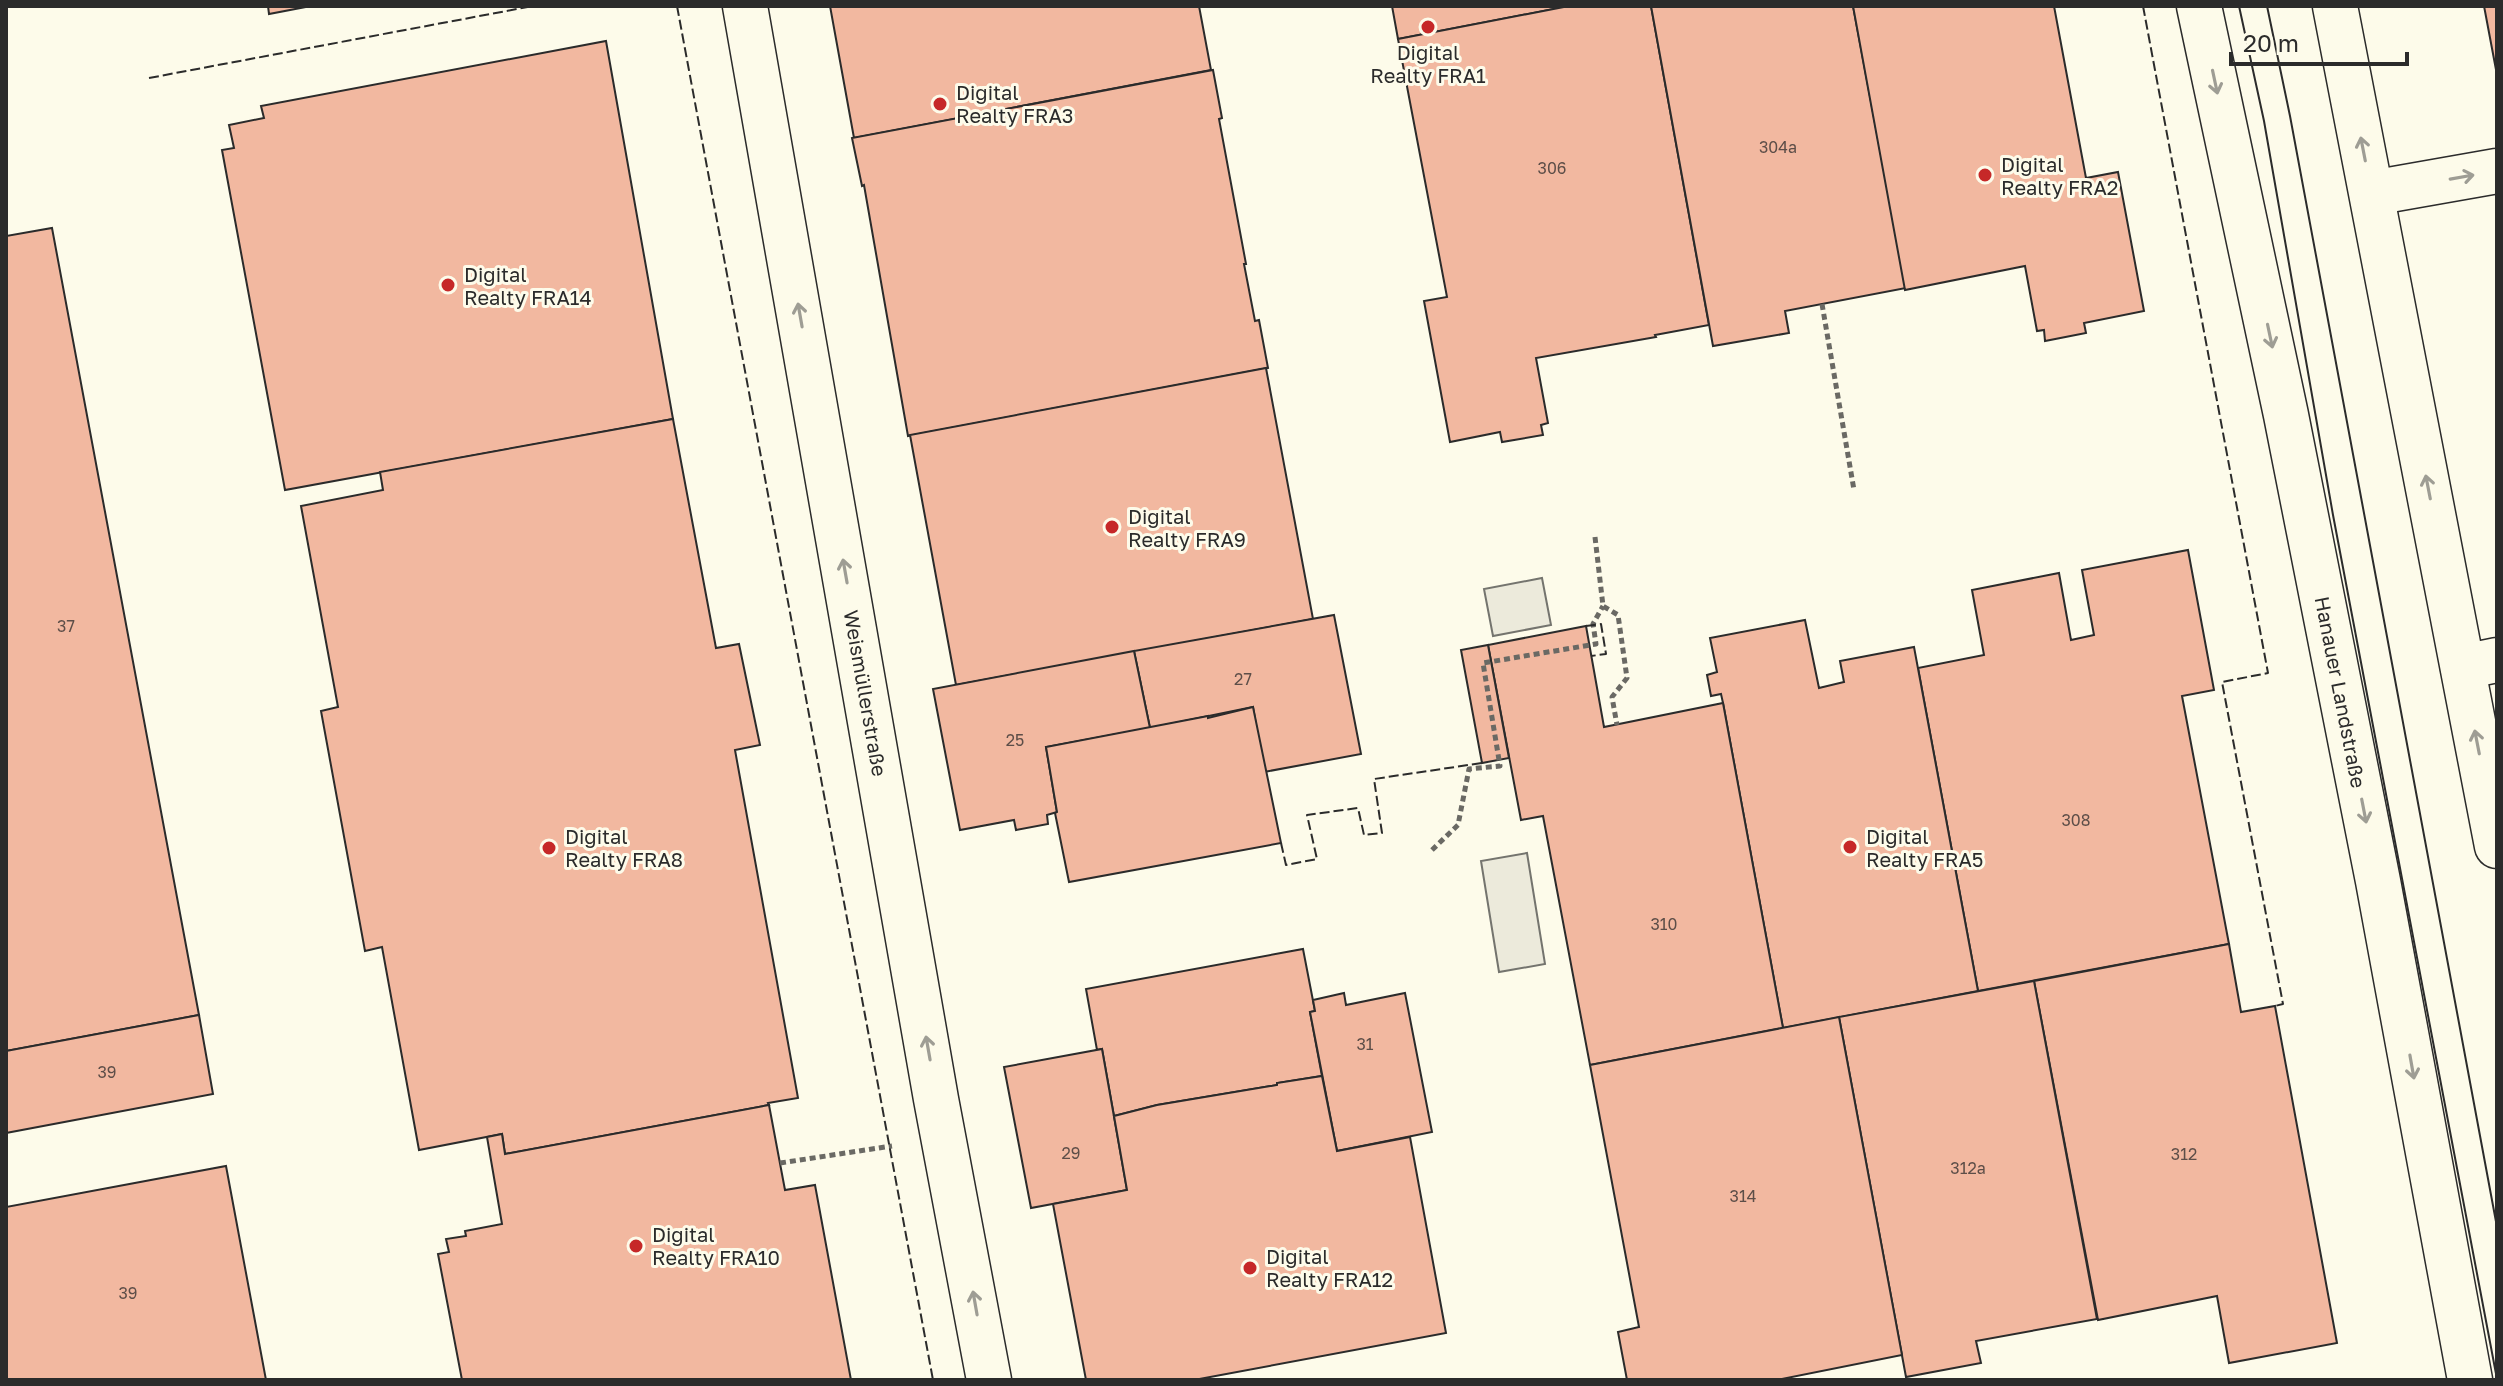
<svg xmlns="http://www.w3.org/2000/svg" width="2503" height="1386" font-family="'Golos Text',sans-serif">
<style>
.parking{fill:#eceadb;stroke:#74746e;stroke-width:2}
.building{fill:#f2b8a0;stroke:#2b2b2b;stroke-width:2}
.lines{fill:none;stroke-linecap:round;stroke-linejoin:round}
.minor-casing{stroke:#2b2b2b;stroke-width:47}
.major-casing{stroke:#2b2b2b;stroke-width:47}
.path{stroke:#6a6964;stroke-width:5;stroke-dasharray:6 4;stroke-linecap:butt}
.minor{stroke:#fdfbea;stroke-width:44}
.major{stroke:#fdfbea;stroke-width:44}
.tram{stroke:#2b2b2b;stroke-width:2}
.fence{stroke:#2b2b2b;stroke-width:2;stroke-dasharray:10 4;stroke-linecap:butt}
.oneway{stroke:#9e9d94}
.poi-dot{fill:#c62828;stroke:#fdfbea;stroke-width:3}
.labels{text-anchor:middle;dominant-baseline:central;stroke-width:6;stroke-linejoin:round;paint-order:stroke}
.number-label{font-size:16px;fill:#5d4e48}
.poi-label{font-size:20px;fill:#2b2b2b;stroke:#fdfbea;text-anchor:start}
.street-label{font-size:20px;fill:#2b2b2b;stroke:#fdfbea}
</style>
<rect width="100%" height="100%" fill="#fdfbea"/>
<!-- parking -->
<g class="parking">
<path d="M1542,578L1551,625L1493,636L1484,589Z"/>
<path d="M1527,853L1545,964L1499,972L1481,861Z"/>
</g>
<!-- building -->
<g class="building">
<path d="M268,6H311L269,14Z"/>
<path d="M830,6H1199L1211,70L854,138Z"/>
<path d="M1392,6H1569L1398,39Z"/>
<path d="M1569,6H1651L1709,325L1655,335L1656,337L1536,358L1548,423L1541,425L1543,435L1502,442L1500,432L1450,442L1424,301L1447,297L1398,39Z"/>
<path d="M1651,6H1853L1906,288L1785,311L1789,333L1713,346Z"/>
<path d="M1853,6H2054L2086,178L2118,172L2144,311L2084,323L2086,333L2045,341L2044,330L2037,331L2025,266L1905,290Z"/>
<path d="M2484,6H2497V75Z"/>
<path d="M606,41L673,419L285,490L222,150L234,148L229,125L264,118L261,106Z"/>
<path d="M1213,70L1222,118L1219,119L1246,264H1244L1255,321L1259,320L1268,368L908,436L864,185L862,186L852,138Z"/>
<path d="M52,228L199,1015L6,1051V236Z"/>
<path d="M1266,368L1313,619L956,685L910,435Z"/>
<path d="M673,419L716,648L739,644L760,745L735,750L798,1098L768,1103L769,1105L505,1154L502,1134L419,1150L382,947L365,951L321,711L338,707L301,506L383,490L380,472Z"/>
<path d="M2188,550L2214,690L2182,696L2229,944L1978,991L1918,668L1984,655L1972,590L2059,573L2071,640L2094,635L2082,570Z"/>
<path d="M1334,615L1361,754L1264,772L1253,707L1150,728L1134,651Z"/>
<path d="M1805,620L1819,688L1844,682L1840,661L1914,647L1978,991L1783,1028L1723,703L1721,694L1711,696L1707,675L1717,672L1710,638Z"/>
<path d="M1586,626L1604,727L1723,703L1783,1028L1590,1065L1543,816L1521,820L1488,645Z"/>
<path d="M1488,645L1509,758L1482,763L1461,650Z"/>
<path d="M1134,651L1150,728L1046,747L1057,812L1047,815L1048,824L1016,830L1014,820L960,830L933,689Z"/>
<path d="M1253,707L1281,843L1069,882L1055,813L1057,812L1046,747L1208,716V718Z"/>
<path d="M2229,944L2241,1012L2275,1006L2337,1343L2229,1363L2217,1296L2098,1320L2034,981Z"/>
<path d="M1303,949L1315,1011L1310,1012L1322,1076L1277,1083V1085L1157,1105L1114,1116L1102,1049L1097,1050L1086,989Z"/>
<path d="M2034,981L2097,1319L1976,1341L1981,1363L1906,1377L1839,1017Z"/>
<path d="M1344,993L1346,1005L1405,993L1432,1132L1337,1151L1310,1012L1315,1011L1313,1000Z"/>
<path d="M199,1015L213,1094L6,1133V1051Z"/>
<path d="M1839,1017L1902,1355L1777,1380H1627L1618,1332L1639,1327L1590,1065Z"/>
<path d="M1102,1049L1127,1190L1031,1208L1004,1067Z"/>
<path d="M1322,1076L1337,1151L1410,1137L1446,1333L1194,1380H1086L1053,1204L1127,1190L1114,1116L1157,1105L1277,1085V1083Z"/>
<path d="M769,1105L785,1190L815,1185L851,1380H462L438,1254L449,1252L446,1239L466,1236L465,1231L502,1224L487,1137L502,1134L505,1154Z"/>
<path d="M226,1166L266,1380H6V1207Z"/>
</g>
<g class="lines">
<!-- minor casing -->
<g class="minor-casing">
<g id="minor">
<path d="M745,6L936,1099L989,1380"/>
<path d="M2372,193L2497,171"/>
<path d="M2463,667L2497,660"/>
</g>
</g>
<!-- major casing -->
<g class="major-casing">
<g id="major">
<path d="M2199,6L2286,415L2378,881L2470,1380"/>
<path d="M2335,6L2497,846"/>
</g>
</g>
<!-- path -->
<g class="path">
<path d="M1822,304L1854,490"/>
<path d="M1595,537L1603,606L1618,615L1627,678L1612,697L1617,725"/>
<path d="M1432,850L1458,825L1469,769L1500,766L1483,663L1596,644L1593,624L1603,606"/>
<path d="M780,1163L892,1146"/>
</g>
<!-- minor -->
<use href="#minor" class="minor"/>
<!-- major -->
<use href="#major" class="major"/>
<!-- tram -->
<g class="tram">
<path d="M2239,6L2264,121L2333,515L2497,1379"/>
<path d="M2267,6L2290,116L2497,1227"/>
</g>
<!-- fence -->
<g class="fence">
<path d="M677,6L933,1380"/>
<path d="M2143,6L2268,673L2222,682L2283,1004L2275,1006"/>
<path d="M149,78L533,6"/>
<path d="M1586,626L1601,624L1606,654L1591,656"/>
<path d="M1281,843L1286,865L1317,859L1307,815L1358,808L1364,835L1382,833L1374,779L1482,763"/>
</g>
</g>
<!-- one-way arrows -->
<defs><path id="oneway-shaft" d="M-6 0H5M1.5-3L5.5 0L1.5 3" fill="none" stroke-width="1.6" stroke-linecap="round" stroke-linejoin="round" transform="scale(2)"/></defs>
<g class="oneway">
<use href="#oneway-shaft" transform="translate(2215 82) rotate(78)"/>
<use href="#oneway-shaft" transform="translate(2363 149) rotate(-101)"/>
<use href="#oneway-shaft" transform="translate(2462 177) rotate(-10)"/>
<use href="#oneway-shaft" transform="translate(800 315) rotate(-100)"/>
<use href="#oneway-shaft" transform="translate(2270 336) rotate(78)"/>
<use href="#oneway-shaft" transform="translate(2428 487) rotate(-101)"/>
<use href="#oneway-shaft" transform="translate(845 571) rotate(-100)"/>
<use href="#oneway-shaft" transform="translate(2477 742) rotate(-101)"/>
<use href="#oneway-shaft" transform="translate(2364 811) rotate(79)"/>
<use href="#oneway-shaft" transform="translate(928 1048) rotate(-100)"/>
<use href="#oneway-shaft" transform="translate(2412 1067) rotate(80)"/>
<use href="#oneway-shaft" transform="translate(975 1303) rotate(-100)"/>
</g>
<!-- markers -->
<g class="poi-dot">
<circle cx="1428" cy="27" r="8"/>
<circle cx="940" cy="104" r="8"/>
<circle cx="1985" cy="175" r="8"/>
<circle cx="448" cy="285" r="8"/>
<circle cx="1112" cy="527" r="8"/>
<circle cx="1850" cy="847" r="8"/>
<circle cx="549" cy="848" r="8"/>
<circle cx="636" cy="1246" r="8"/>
<circle cx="1250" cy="1268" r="8"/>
</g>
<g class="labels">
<!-- number labels -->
<g class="number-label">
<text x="1778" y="147">304a</text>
<text x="1552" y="168">306</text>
<text x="66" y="626">37</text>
<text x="1243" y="679">27</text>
<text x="1015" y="740">25</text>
<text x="2076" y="820">308</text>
<text x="1664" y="924">310</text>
<text x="1365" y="1044">31</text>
<text x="107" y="1072">39</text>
<text x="1071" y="1153">29</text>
<text x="2184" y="1154">312</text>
<text x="1968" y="1168">312a</text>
<text x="1743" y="1196">314</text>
<text x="128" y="1293">39</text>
</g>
<!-- poi labels -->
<g class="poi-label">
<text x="1428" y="52" text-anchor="middle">Digital<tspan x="1428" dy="23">Realty FRA1</tspan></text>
<text x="956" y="92">Digital<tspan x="956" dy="23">Realty FRA3</tspan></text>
<text x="2001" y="164">Digital<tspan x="2001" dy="23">Realty FRA2</tspan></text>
<text x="464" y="274">Digital<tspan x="464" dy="23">Realty FRA14</tspan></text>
<text x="1128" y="516">Digital<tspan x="1128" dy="23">Realty FRA9</tspan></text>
<text x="565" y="836">Digital<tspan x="565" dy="23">Realty FRA8</tspan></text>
<text x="1866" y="836">Digital<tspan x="1866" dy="23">Realty FRA5</tspan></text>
<text x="652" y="1234">Digital<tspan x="652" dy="23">Realty FRA10</tspan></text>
<text x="1266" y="1256">Digital<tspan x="1266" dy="23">Realty FRA12</tspan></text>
</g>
<!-- street labels -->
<g class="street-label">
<text transform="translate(2341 692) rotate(79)">Hanauer Landstraße</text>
<text transform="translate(866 693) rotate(80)">Weismüllerstraße</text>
</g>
</g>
<!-- border -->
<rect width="2503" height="1386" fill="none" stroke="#2b2b2b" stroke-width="16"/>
<!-- scale -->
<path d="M2231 52v12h176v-12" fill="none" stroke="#2b2b2b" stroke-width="4"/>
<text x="2243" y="52" font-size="24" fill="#2b2b2b" stroke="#fdfbea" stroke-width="6" paint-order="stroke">20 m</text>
</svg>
